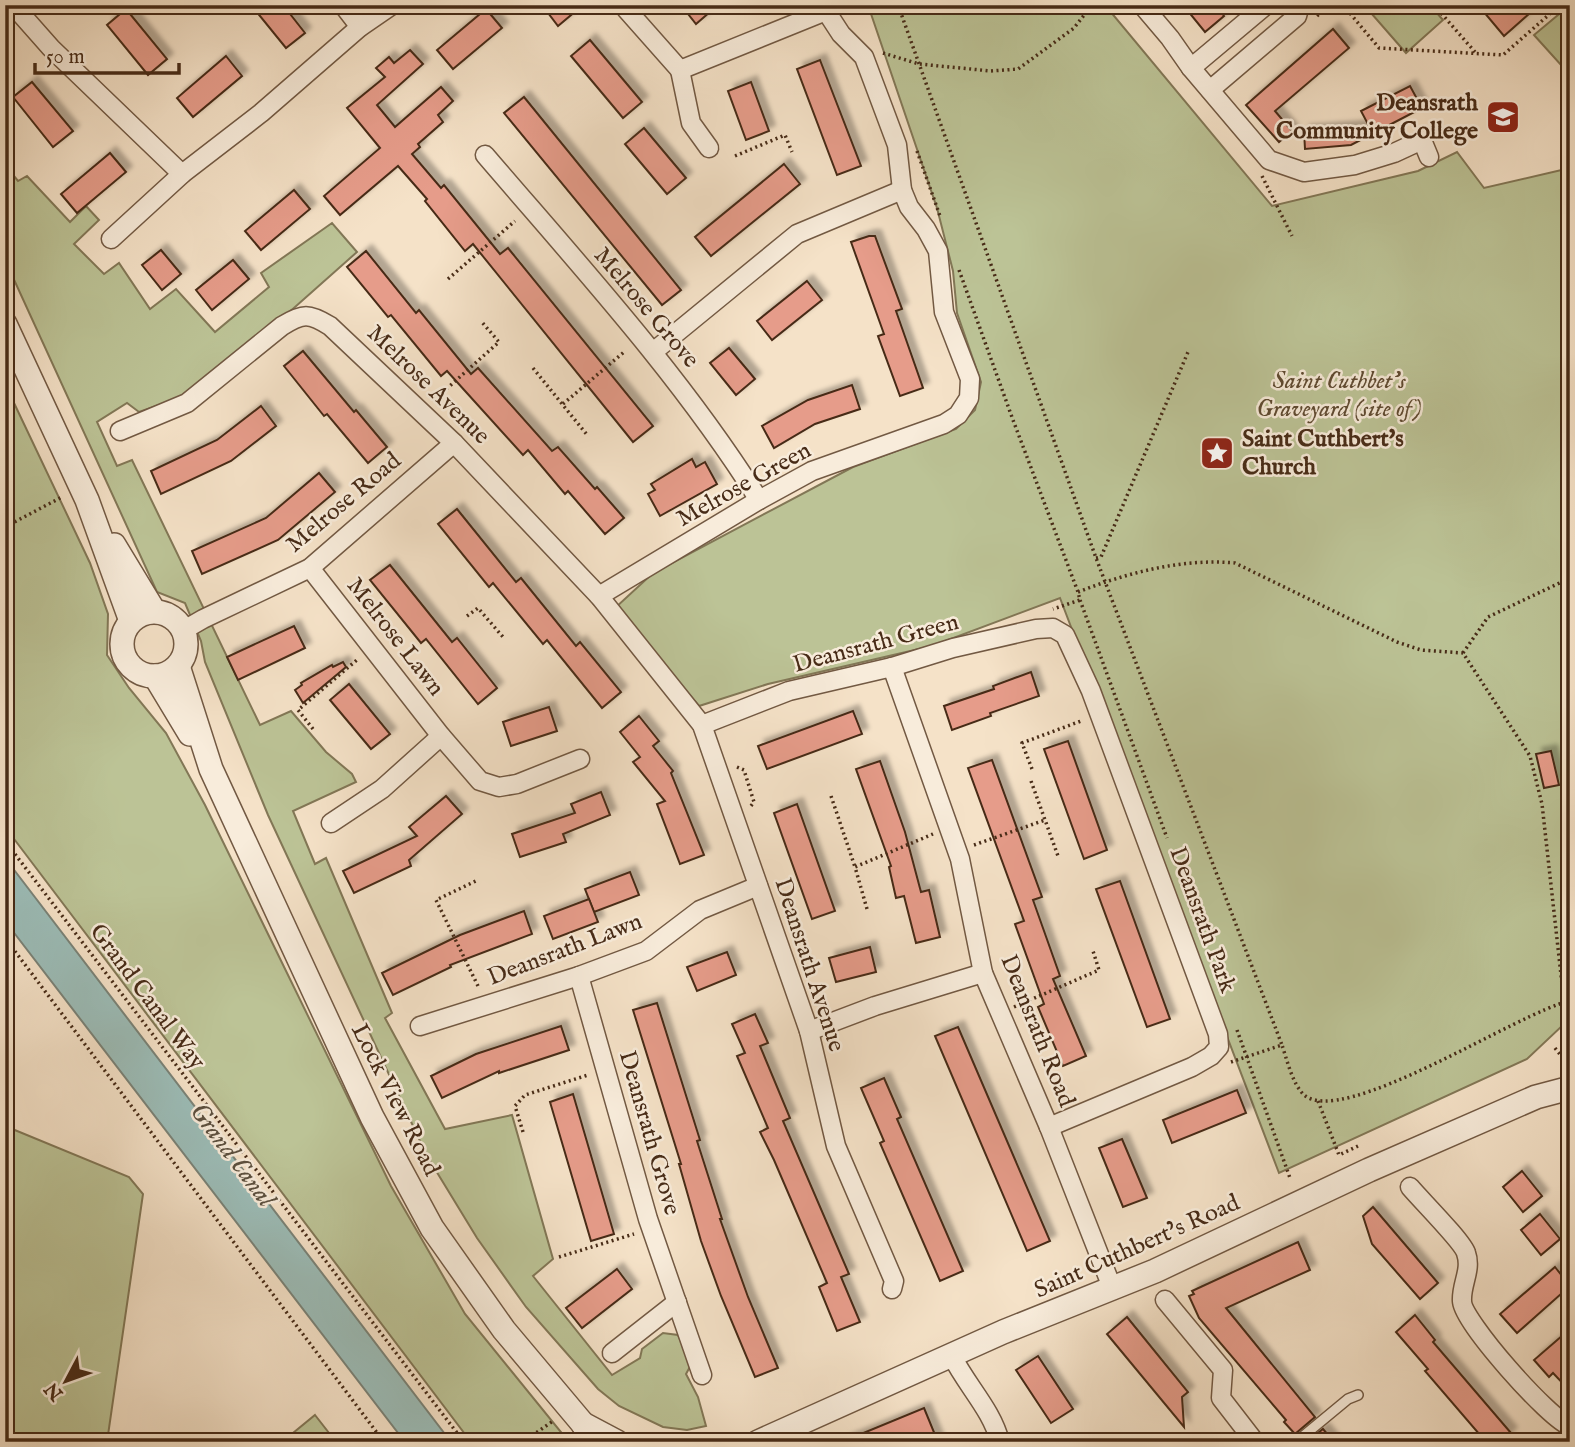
<svg xmlns="http://www.w3.org/2000/svg" width="1575" height="1447" font-family="'IM FELL English',serif">
<style>
.green{fill:#bcc396;stroke:#827756;stroke-width:2}
.water{fill:#9cbdb8;stroke:#7a8378;stroke-width:2}
.building{fill:#e69c8a;stroke:#472b17;stroke-width:2;filter:url(#shadow)}
.lines{fill:none;stroke-linecap:round;stroke-linejoin:round}
.service-casing{stroke:#725943;stroke-width:12}
.minor-casing{stroke:#725943;stroke-width:21}
.tertiary-casing{stroke:#725943;stroke-width:26}
.path{stroke:#472b17;stroke-width:3.5;stroke-dasharray:2 3.5;stroke-linecap:butt}
.service{stroke:#f8ecdb;stroke-width:9}
.minor{stroke:#f8ecdb;stroke-width:18}
.tertiary{stroke:#f8ecdb;stroke-width:23}
.labels{text-anchor:middle;dominant-baseline:central;stroke-width:5;stroke-linejoin:round;paint-order:stroke}
.poi-label{font-size:24px;font-weight:bold;fill:#472b17;stroke:#f8ecdb;text-anchor:end}
.street-label{font-size:24px;fill:#472b17;stroke:#f8ecdb}
.park-label{font-size:24px;font-style:italic;fill:#5e4930;stroke:#f8ecdb}
.water-label{font-size:26px;font-style:italic;fill:#5c503f;stroke:#f8ecdb}
</style>
<defs>
<filter id="shadow"><feDropShadow dx="6" dy="-6" stdDeviation="2" flood-color="#0004"/></filter>
</defs>
<rect width="100%" height="100%" fill="#f5e2c8"/>
<filter id="stains"><feTurbulence type="fractalNoise" baseFrequency=".00286" numOctaves="4"/><feColorMatrix values="0 0 0 0 .2 0 0 0 0 .09 0 0 0 0 .02 0 0 0 .5 -.17"/></filter>
<radialGradient id="worn" r=".72"><stop offset=".6" stop-color="#630" stop-opacity="0"/><stop offset="1" stop-color="#630" stop-opacity=".3"/></radialGradient>
<!-- green -->
<g class="green">
<path d="M868,5H1105L1272,206L1418,171L1457,152L1484,188L1570,168V1021L1564,1024L1527,1059L1279,1173L1060,598L932,646L768,684L699,706L615,608L653,573L853,467L956,429L975,410L981,382L957,313L953,271L937,208Z"/>
<path d="M1364,5H1430L1443,20L1406,53Z"/>
<path d="M1570,5V75L1534,35Z"/>
<path d="M5,165L18,181L27,176L70,222L86,206L99,220L74,244L104,274L119,263L150,309L176,289L215,332L269,287L261,273L332,223L357,252L286,315L185,396L139,412L127,403L97,422L117,466L132,460L260,725L291,711L326,752L352,774L356,782L293,811L315,864L326,858L392,1013L385,1018L445,1129L512,1115L553,1259L533,1276L612,1375L640,1358L642,1349L663,1333L678,1335L692,1363L686,1374L698,1397L706,1426L687,1430L663,1427L619,1406L598,1389L526,1307L477,1238L427,1156L268,815L205,662L201,641L185,603L157,592L5,260Z"/>
<path d="M5,384L90,563L108,614L107,655L129,688L166,733L205,805L391,1186L465,1314L569,1442H471L5,827Z"/>
<path d="M5,1126L129,1177L143,1194L107,1442H5Z"/>
<path d="M315,1415L336,1442H282Z"/>
</g>
<!-- water -->
<path class="water" d="M5,858L451,1442H405L5,921Z"/>
<!-- building -->
<g class="building">
<path d="M251,5H283L305,33L286,48Z"/>
<path d="M542,5H583L558,26Z"/>
<path d="M681,5H718L696,24Z"/>
<path d="M1183,5H1216L1224,16L1205,32Z"/>
<path d="M1478,5H1539L1504,36Z"/>
<path d="M126,9L167,59L148,75L107,25Z"/>
<path d="M486,9L502,28L453,69L437,50Z"/>
<path d="M1333,29L1349,48L1275,111L1292,131L1279,142L1246,105Z"/>
<path d="M590,40L642,102L623,118L571,56Z"/>
<path d="M410,50L423,64L377,105L395,127L441,87L453,101L438,115L443,122L418,144L420,147L412,154L441,188L444,185L500,254L508,248L653,426L633,442L473,244L465,251L425,201L427,199L398,166L340,215L324,196L380,148L347,108L385,77L376,68L389,57L394,63Z"/>
<path d="M226,56L242,76L193,117L177,98Z"/>
<path d="M820,60L861,166L837,175L797,69Z"/>
<path d="M32,82L73,131L53,147L13,97Z"/>
<path d="M751,82L769,131L746,140L728,91Z"/>
<path d="M1410,86L1422,108L1351,145L1305,149L1304,131L1369,126L1361,111Z"/>
<path d="M524,97L681,290L662,305L504,113Z"/>
<path d="M644,128L686,178L667,194L625,144Z"/>
<path d="M110,153L126,172L77,213L61,194Z"/>
<path d="M784,164L800,184L711,256L695,237Z"/>
<path d="M294,190L310,209L261,250L245,231Z"/>
<path d="M869,236H875L902,309L896,311L923,388L900,396L878,336L884,334L851,242Z"/>
<path d="M161,250L181,274L162,290L142,265Z"/>
<path d="M366,251L416,313L419,310L471,374L478,368L552,451L558,447L595,489L597,487L624,518L605,534L568,491L565,494L528,450L523,455L447,371L441,376L391,315L388,317L347,267Z"/>
<path d="M233,260L249,279L212,310L196,290Z"/>
<path d="M807,281L822,300L772,340L757,321Z"/>
<path d="M729,348L755,379L736,395L710,363Z"/>
<path d="M303,351L354,412L356,410L387,447L368,463L327,414L324,416L284,366Z"/>
<path d="M852,385L860,409L815,424L774,448L762,426L808,400Z"/>
<path d="M261,406L276,426L231,461L161,494L151,471L217,440Z"/>
<path d="M692,459L696,467L705,462L717,484L660,516L648,494L655,490L651,484Z"/>
<path d="M319,473L335,492L278,540L202,574L192,551L266,518Z"/>
<path d="M457,509L516,582L521,578L576,646L580,642L621,692L602,708L547,640L543,644L493,583L489,587L438,524Z"/>
<path d="M390,565L452,642L457,638L497,688L478,704L426,639L421,643L370,580Z"/>
<path d="M294,626L305,648L238,680L227,657Z"/>
<path d="M343,662L346,667L303,703L295,690L302,685L301,683L332,665L333,667Z"/>
<path d="M1031,672L1039,696L990,713L991,716L952,730L944,706L994,689L993,686Z"/>
<path d="M349,684L390,734L371,749L330,700Z"/>
<path d="M549,707L557,731L511,746L503,722Z"/>
<path d="M853,711L862,734L767,769L758,746Z"/>
<path d="M639,716L659,741L653,746L673,771L671,773L704,855L680,864L657,804L665,801L633,762L640,757L620,732Z"/>
<path d="M1068,741L1107,850L1084,859L1044,749Z"/>
<path d="M1551,751L1559,785L1544,788L1536,754Z"/>
<path d="M992,760L1042,897L1033,900L1060,976L1053,979L1086,1056L1063,1066L1038,1007L1044,1004L1015,924L1024,921L968,768Z"/>
<path d="M880,761L905,832L921,892L929,890L940,937L916,943L904,896L896,898L889,867L891,866L856,769Z"/>
<path d="M601,792L610,815L563,834L566,842L520,857L512,834L575,813L571,804Z"/>
<path d="M446,796L462,814L409,860L411,866L354,893L343,871L417,836L409,827Z"/>
<path d="M797,804L835,911L812,919L774,813Z"/>
<path d="M630,872L639,895L594,912L585,889Z"/>
<path d="M1120,881L1170,1019L1147,1027L1096,889Z"/>
<path d="M589,899L598,922L553,939L544,916Z"/>
<path d="M524,911L532,934L450,965L451,967L393,995L382,973L460,935Z"/>
<path d="M870,947L876,972L836,982L829,958Z"/>
<path d="M727,952L736,975L697,991L687,967Z"/>
<path d="M657,1003L700,1140L697,1141L722,1219H720L748,1297L778,1368L755,1377L721,1296L701,1241L679,1164H681L633,1010Z"/>
<path d="M755,1014L768,1043L760,1046L790,1118L783,1121L849,1274L841,1277L860,1322L837,1331L819,1287L827,1283L774,1160L760,1132L768,1128L737,1056L745,1053L732,1024Z"/>
<path d="M561,1026L569,1050L499,1073V1071L442,1098L431,1076L476,1054Z"/>
<path d="M958,1027L1050,1241L1027,1251L935,1036Z"/>
<path d="M884,1078L901,1117L897,1119L963,1271L940,1281L880,1143L884,1141L861,1088Z"/>
<path d="M1237,1090L1246,1113L1172,1143L1163,1120Z"/>
<path d="M573,1094L614,1234L591,1241L550,1102Z"/>
<path d="M1122,1139L1147,1198L1123,1207L1099,1148Z"/>
<path d="M1522,1171L1542,1196L1523,1212L1503,1187Z"/>
<path d="M1373,1207L1438,1283L1420,1299L1372,1244L1363,1216Z"/>
<path d="M1540,1214L1560,1239L1541,1255L1521,1230Z"/>
<path d="M1298,1242L1310,1270L1226,1308L1315,1417L1295,1434L1284,1422L1286,1420L1199,1318L1189,1296L1194,1294L1192,1291Z"/>
<path d="M1555,1267L1570,1286L1517,1333L1500,1314Z"/>
<path d="M617,1269L632,1289L582,1328L566,1308Z"/>
<path d="M1415,1315L1435,1340L1433,1342L1511,1433L1501,1442H1486L1425,1371L1428,1369L1396,1332Z"/>
<path d="M1127,1317L1188,1392L1182,1397L1184,1427L1107,1334Z"/>
<path d="M1570,1329V1391L1553,1373L1549,1377L1534,1360Z"/>
<path d="M1038,1356L1073,1409L1051,1423L1016,1370Z"/>
<path d="M924,1408L938,1442H844V1441Z"/>
<path d="M1323,1429L1334,1442H1307Z"/>
</g>
<g class="lines">
<!-- service casing -->
<g class="service-casing">
<path id="service" d="M1296,1442L1348,1399L1358,1395"/>
</g>
<!-- minor casing -->
<g class="minor-casing">
<g id="minor">
<path d="M13,5L51,48L182,174"/>
<path d="M343,5L360,27"/>
<path d="M1142,5L1170,38L1191,68L1269,160L1304,172L1355,165L1394,153L1422,140L1429,157"/>
<path d="M626,9L680,70L826,11"/>
<path d="M1191,68L1266,5"/>
<path d="M680,70L691,123L709,148"/>
<path d="M1210,90L1297,16L1300,5"/>
<path d="M485,155C581,267 681,376 759,500"/>
<path d="M111,239L182,174L261,113L360,27L392,5"/>
<path d="M653,352L797,234L902,190"/>
<path d="M120,431L187,403L282,326C303,313 309,313 330,326L454,443L599,596L702,725L809,1031L836,1146L894,1281L892,1289"/>
<path d="M310,568L441,736L480,781L499,787L517,784L580,759"/>
<path d="M599,596L759,500L812,471L944,424L958,415L969,398L970,379L944,312L938,251L926,229L909,207L902,190L897,145L864,57L841,34L826,11L827,5"/>
<path d="M184,630L203,619L310,568L454,443"/>
<path d="M892,667L960,859L983,973L1049,1127L1113,1290"/>
<path d="M702,725L789,691L892,667L953,648L1036,629L1053,628L1065,635L1091,691L1218,1034L1219,1047L1211,1056L1192,1067L1049,1127"/>
<path d="M331,823L382,789L441,736"/>
<path d="M579,976L648,1219L702,1375"/>
<path d="M420,1026L579,976L646,951L700,910L758,886"/>
<path d="M809,1031L875,1006L983,973"/>
<path d="M1410,1187C1420,1199 1463,1242 1466,1253C1472,1270 1461,1284 1462,1301C1462,1321 1550,1420 1570,1426"/>
<path d="M1165,1300L1223,1370L1221,1398L1255,1442"/>
<path d="M612,1353L677,1302"/>
<path d="M952,1356C967,1386 992,1410 1000,1442"/>
</g>
</g>
<!-- tertiary casing -->
<g class="tertiary-casing">
<g id="tertiary">
<path d="M5,324L87,500L131,621"/>
<path d="M114,545L154,611"/>
<circle cx="154" cy="644" r="32"/>
<path d="M178,666L211,769L372,1117L432,1228L504,1330L583,1424L593,1442"/>
<path d="M155,676L190,734"/>
<path d="M583,1424L617,1442"/>
<path d="M758,1442L1003,1332L1155,1271L1369,1170L1536,1097L1570,1088"/>
</g>
</g>
<!-- path -->
<g class="path">
<path d="M898,5L1096,558L1282,1045"/>
<path d="M1343,5L1379,48L1503,55L1560,5"/>
<path d="M1434,5L1475,52"/>
<path d="M1317,16L1325,9L1323,5"/>
<path d="M883,53L919,64L991,71L1018,69L1074,28L1092,5"/>
<path d="M917,151L940,216"/>
<path d="M735,156L785,135L792,152"/>
<path d="M1262,176L1292,236"/>
<path d="M959,270L1013,420L1078,592L1080,600L1053,609"/>
<path d="M448,279L515,221"/>
<path d="M533,368L588,436"/>
<path d="M434,400L499,342L481,321"/>
<path d="M563,404L624,352"/>
<path d="M5,527L62,497"/>
<path d="M1096,558L1101,557L1188,352"/>
<path d="M1078,592C1127,573 1182,558 1235,563L1397,642L1421,650L1463,653L1530,756L1542,804L1564,1002"/>
<path d="M1080,600L1167,838"/>
<path d="M467,616L478,608L503,637"/>
<path d="M1463,653L1488,617L1570,578"/>
<path d="M313,729L298,710L358,659"/>
<path d="M737,767L744,770L754,802L750,807"/>
<path d="M1032,769L1022,743L1081,721"/>
<path d="M1031,781L1058,856"/>
<path d="M831,796L855,867"/>
<path d="M5,841L464,1442"/>
<path d="M974,845L1045,820"/>
<path d="M867,909L855,867L933,834"/>
<path d="M5,938L384,1442"/>
<path d="M478,986L436,900L478,880"/>
<path d="M1014,1007L1099,970L1093,951"/>
<path d="M1237,1030L1290,1178"/>
<path d="M1555,1048L1570,1067"/>
<path d="M1231,1062L1282,1045C1287,1060 1292,1082 1303,1094C1340,1131 1522,1010 1570,1001"/>
<path d="M1318,1101L1339,1155L1358,1146"/>
<path d="M523,1132L515,1106L525,1095L588,1075"/>
<path d="M559,1257L634,1234"/>
<path d="M523,1442L553,1421"/>
</g>
<!-- service -->
<use href="#service" class="service"/>
<!-- minor -->
<use href="#minor" class="minor"/>
<!-- tertiary -->
<use href="#tertiary" class="tertiary"/>
</g>
<!-- icons -->
<defs>
<g id="school-square" transform="scale(1.75)"><rect x="-9" y="-9" width="18" height="18" rx="4" fill="#8f2418" stroke="#f8ecdb"/><path d="M0-5L7-2L0 1L-7-2ZM-4 1L0 2.5L4 1V4Q0 6-4 4Z" fill="#fff"/></g>
<g id="sight-square" transform="scale(1.75)"><rect x="-9" y="-9" width="18" height="18" rx="4" fill="#8f2418" stroke="#f8ecdb"/><path d="M0-6L1.8-2.2L6-1.7L2.9 1.2L3.7 5.4L0 3.3L-3.7 5.4L-2.9 1.2L-6-1.7L-1.8-2.2Z" fill="#fff"/></g>
</defs>
<g fill-rule="evenodd">
<use href="#school-square" x="1503" y="117"/>
<use href="#sight-square" x="1217" y="453"/>
</g>
<g class="labels">
<!-- poi labels -->
<g class="poi-label">
<text x="1478" y="103">Deansrath<tspan x="1478" dy="28">Community College</tspan></text>
<text x="1242" y="439" text-anchor="start">Saint Cuthbert's<tspan x="1242" dy="28">Church</tspan></text>
</g>
<!-- street labels -->
<g class="street-label">
<text transform="translate(646 308) rotate(50)">Melrose Grove</text>
<text transform="translate(428 385) rotate(44)">Melrose Avenue</text>
<text transform="translate(744 485) rotate(-29)">Melrose Green</text>
<text transform="translate(344 503) rotate(-40)">Melrose Road</text>
<text transform="translate(395 637) rotate(52)">Melrose Lawn</text>
<text transform="translate(876 644) rotate(-15)">Deansrath Green</text>
<text transform="translate(1202 920) rotate(70)">Deansrath Park</text>
<text transform="translate(565 950) rotate(-21)">Deansrath Lawn</text>
<text transform="translate(809 965) rotate(72)">Deansrath Avenue</text>
<text transform="translate(147 997) rotate(53)">Grand Canal Way</text>
<text transform="translate(1037 1031) rotate(68)">Deansrath Road</text>
<text transform="translate(395 1100) rotate(63)">Lock View Road</text>
<text transform="translate(649 1133) rotate(74)">Deansrath Grove</text>
<text transform="translate(1137 1247) rotate(-24)">Saint Cuthbert’s Road</text>
</g>
<!-- park labels -->
<g class="park-label">
<text x="1339" y="381">Saint Cuthbet's<tspan x="1339" dy="28">Graveyard (site of)</tspan></text>
</g>
<!-- water labels -->
<g class="water-label">
<text transform="translate(232 1155) rotate(53)">Grand Canal</text>
</g>
</g>
<!-- margin -->
<rect width="1575" height="1447" fill="none" stroke="#f5e2c8" stroke-width="28"/>
<rect x="7" y="7" width="1561" height="1433" fill="none" stroke="#472b17" stroke-width="3.5"/>
<rect x="14" y="14" width="1547" height="1419" fill="none" stroke="#472b17" stroke-width="2"/>
<!-- north arrow -->
<g transform="translate(66 1381) rotate(229)" stroke="#f8ecdb" stroke-width="5" paint-order="stroke">
<path d="M0-5L12 26L0 18L-12 26Z" fill="#472b17"/>
<text y="-10" font-size="19" font-weight="bold" text-anchor="middle" fill="#472b17">N</text>
</g>
<!-- scale -->
<path d="M35 63v10h144v-10" fill="none" stroke="#472b17" stroke-width="3.5"/>
<text x="46" y="63" font-size="21" fill="#472b17" stroke="#f8ecdb" stroke-width="5" paint-order="stroke">50 m</text>
<rect width="100%" height="100%" filter="url(#stains)"/>
<rect width="100%" height="100%" fill="url(#worn)"/>
</svg>
